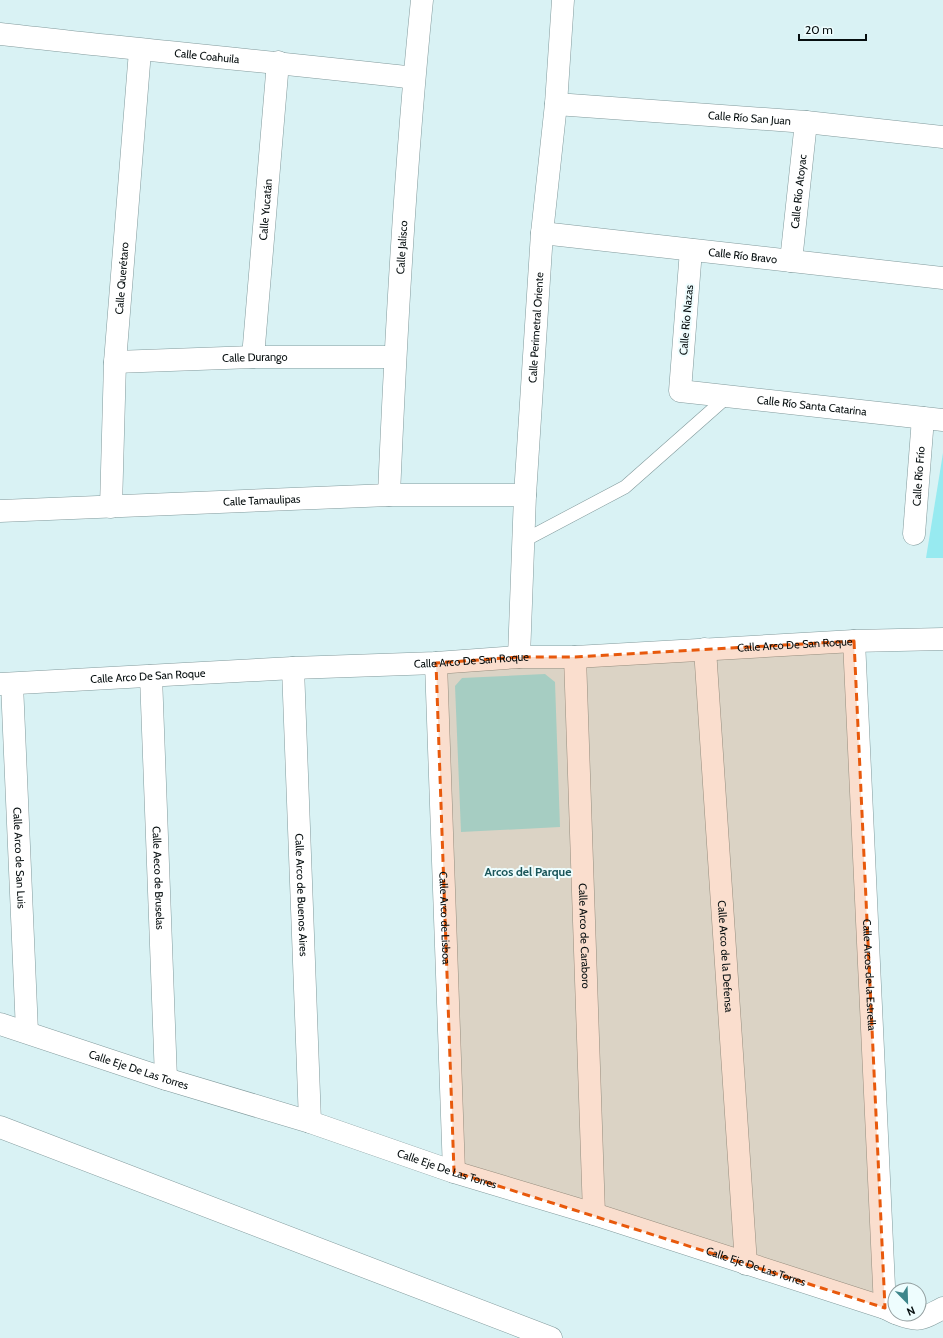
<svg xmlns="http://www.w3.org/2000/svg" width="943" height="1338" font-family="Cabin,sans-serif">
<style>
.green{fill:#97eaf0}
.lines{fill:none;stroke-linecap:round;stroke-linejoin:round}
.lane-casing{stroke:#829a9c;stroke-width:14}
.street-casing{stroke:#829a9c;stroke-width:23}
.lane{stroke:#fff;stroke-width:13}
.street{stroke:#fff;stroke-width:22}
.marked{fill:#e8590c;fill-opacity:0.2;stroke:#e8590c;stroke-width:3;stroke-dasharray:8 5;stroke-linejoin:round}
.labels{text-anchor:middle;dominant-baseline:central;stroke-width:4;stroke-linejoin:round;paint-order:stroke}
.street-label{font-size:11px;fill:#060e0f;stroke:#eefdfe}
.neighbourhood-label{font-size:12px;font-weight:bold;fill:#195559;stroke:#eefdfe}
</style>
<rect width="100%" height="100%" fill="#d9f2f4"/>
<!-- green -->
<g class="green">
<path d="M943,453V558H926Z"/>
<path d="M545,674L555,682L560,827L461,832L455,686L462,678Z"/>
</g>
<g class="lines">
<!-- lane casing -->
<g class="lane-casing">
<path id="lane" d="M523,541L625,487L728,396"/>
</g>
<!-- street casing -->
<g class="street-casing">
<g id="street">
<path id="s1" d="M0,34C138,50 276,62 414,78"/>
<path id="s2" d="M556,104L806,122L943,137"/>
<path id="s3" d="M542,233L943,278"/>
<path id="s4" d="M691,250L680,391L943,420"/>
<path id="s5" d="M791,261L806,122"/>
<path id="s6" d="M253,357L278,62"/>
<path id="s7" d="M115,362L253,357H395"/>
<path id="s8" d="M389,495C396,330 405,164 422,0"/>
<path id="s9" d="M111,507L115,362L140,51"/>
<path id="s10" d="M0,511L389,495H525"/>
<path id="s11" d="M914,534L923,418"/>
<path id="s12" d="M854,641L885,1308"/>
<path id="s13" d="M705,649L746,1264"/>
<path id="s14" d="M519,657L525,495L542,233L556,104L563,0"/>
<path id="s15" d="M575,657L594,1214"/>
<path id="s16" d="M436,663L454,1172"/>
<path id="s17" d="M293,668L310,1122"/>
<path id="s18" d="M151,676L166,1079"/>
<path id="s19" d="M0,684L293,668L436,663L519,657H575L854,641L943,639"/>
<path id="s20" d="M12,684L27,1032"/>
<path id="s21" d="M0,1024L166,1079L310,1122L454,1172L594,1214L885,1308L895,1313"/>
<path d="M0,1127L551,1338"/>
<path d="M898,1314C921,1323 923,1318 943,1308"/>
</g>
</g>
<!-- lane -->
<use href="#lane" class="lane"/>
<!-- street -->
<use href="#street" class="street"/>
</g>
<!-- marked area -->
<path class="marked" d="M854,641L885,1308L454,1172L436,663L519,657H575Z"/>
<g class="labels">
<!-- street labels -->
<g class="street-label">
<text stroke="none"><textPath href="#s1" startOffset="208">Calle Coahuila</textPath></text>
<text stroke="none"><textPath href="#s2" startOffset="194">Calle Río San Juan</textPath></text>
<text stroke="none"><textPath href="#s5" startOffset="70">Calle Río Atoyac</textPath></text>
<text stroke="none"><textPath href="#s6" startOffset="148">Calle Yucatán</textPath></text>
<text stroke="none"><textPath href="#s8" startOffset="248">Calle Jalisco</textPath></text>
<text stroke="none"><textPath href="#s3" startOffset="202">Calle Río Bravo</textPath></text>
<text stroke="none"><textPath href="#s9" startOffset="229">Calle Querétaro</textPath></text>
<text transform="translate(686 320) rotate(-85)">Calle Río Nazas</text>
<text stroke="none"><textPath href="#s14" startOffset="330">Calle Perimetral Oriente</textPath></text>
<text stroke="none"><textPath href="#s7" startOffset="140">Calle Durango</textPath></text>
<text stroke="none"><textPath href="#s4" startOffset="274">Calle Río Santa Catarina</textPath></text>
<text stroke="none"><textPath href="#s11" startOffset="58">Calle Río Frío</textPath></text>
<text stroke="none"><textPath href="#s10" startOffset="262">Calle Tamaulipas</textPath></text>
<text stroke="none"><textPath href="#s19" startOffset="796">Calle Arco De San Roque</textPath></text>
<text stroke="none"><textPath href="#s19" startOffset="472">Calle Arco De San Roque</textPath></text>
<text stroke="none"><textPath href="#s19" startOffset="148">Calle Arco De San Roque</textPath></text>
<text stroke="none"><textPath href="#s20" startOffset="174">Calle Arco de San Luis</textPath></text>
<text stroke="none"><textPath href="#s18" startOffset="202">Calle Aeco de Bruselas</textPath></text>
<text stroke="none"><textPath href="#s17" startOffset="227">Calle Arco de Buenos Aires</textPath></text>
<text stroke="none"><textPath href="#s16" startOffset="255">Calle Arco de Lisboa</textPath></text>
<text stroke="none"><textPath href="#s15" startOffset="279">Calle Arco de Caraboro</textPath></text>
<text stroke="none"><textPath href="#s13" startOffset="308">Calle Arco de la Defensa</textPath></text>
<text stroke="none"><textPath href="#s12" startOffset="334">Calle Arcos de la Estrella</textPath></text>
<text stroke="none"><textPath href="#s21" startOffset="146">Calle Eje De Las Torres</textPath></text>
<text stroke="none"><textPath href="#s21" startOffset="470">Calle Eje De Las Torres</textPath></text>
<text stroke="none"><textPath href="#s21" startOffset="794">Calle Eje De Las Torres</textPath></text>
</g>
<!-- neighbourhood labels -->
<g class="neighbourhood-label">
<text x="528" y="871">Arcos del Parque</text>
</g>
</g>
<!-- north arrow -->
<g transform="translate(907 1302) rotate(157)"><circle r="19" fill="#eefdfe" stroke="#919d9e"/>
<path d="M0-3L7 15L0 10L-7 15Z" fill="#3e868b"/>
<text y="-6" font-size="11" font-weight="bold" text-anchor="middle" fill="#060e0f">N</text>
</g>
<!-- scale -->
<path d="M799 34v6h67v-6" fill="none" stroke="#060e0f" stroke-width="2"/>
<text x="805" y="34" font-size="12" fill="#060e0f" stroke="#eefdfe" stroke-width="3" paint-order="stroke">20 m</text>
</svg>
